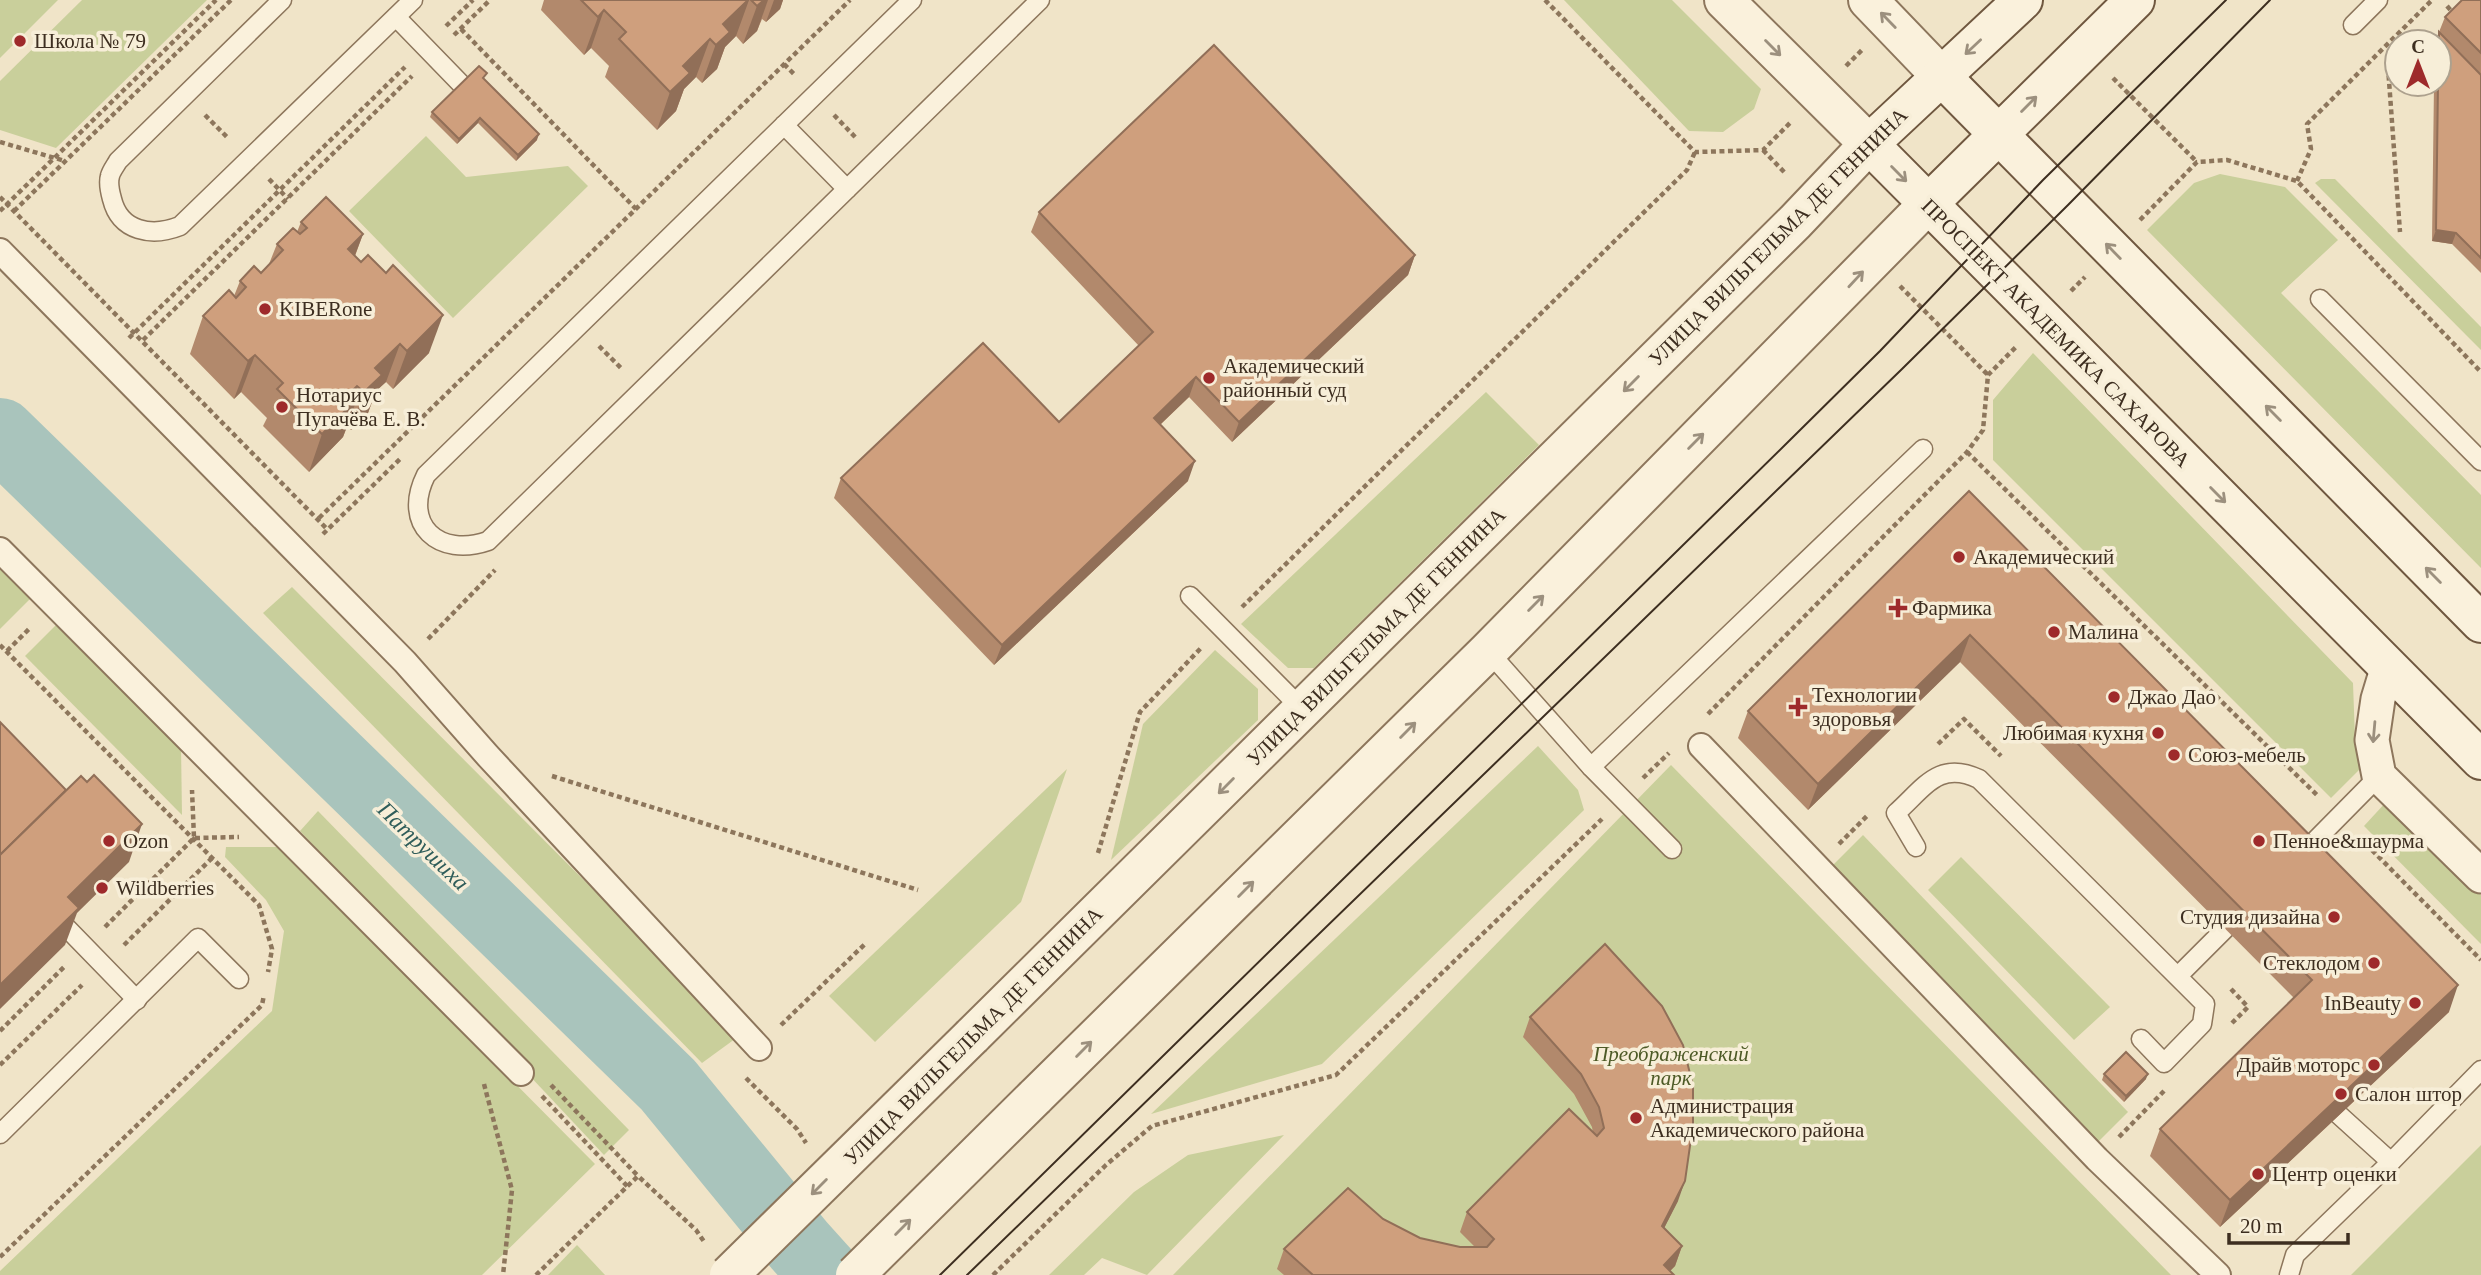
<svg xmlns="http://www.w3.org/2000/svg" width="2481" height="1275" font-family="'Times New Roman',serif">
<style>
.green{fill:#c9cf9b}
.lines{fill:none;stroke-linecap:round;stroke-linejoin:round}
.river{stroke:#a9c4bc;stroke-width:72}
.service-casing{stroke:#8d765c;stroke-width:21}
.pedestrian-casing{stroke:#8d765c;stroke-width:28}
.minor-casing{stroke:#8d765c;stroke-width:37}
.tertiary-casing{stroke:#8d765c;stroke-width:42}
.secondary-casing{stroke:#6f573f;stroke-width:42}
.path{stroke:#8d765c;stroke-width:4.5;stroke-dasharray:5 3.5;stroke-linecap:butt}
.service{stroke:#faf1dc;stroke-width:18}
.pedestrian{stroke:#faf1dc;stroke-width:24}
.minor{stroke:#faf1dc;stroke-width:33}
.tertiary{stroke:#faf1dc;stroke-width:38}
.secondary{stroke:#faf1dc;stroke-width:38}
.tram{stroke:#3d2e20;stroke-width:2}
.tertiary-bridge-casing{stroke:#8d765c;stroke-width:42;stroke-linecap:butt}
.tertiary-bridge{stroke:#faf1dc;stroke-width:38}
.wall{fill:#b2896c}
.shaded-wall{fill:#916f58}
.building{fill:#cf9f7d;stroke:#916f58;stroke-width:2}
.oneway{stroke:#9c907e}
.poi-dot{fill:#9e2a2b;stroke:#f7eed8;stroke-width:2.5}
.labels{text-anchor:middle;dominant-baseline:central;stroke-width:7;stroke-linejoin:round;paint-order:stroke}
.poi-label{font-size:21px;fill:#3d2e20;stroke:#f7eed8;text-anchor:start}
.street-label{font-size:21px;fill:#3d2e20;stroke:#f7eed8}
.park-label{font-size:21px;font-style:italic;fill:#4d5a26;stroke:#f7eed8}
.water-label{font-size:23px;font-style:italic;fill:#2f5d5a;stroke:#f7eed8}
</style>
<rect width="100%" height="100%" fill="#f0e4c8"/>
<!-- green -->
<g class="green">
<path d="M0,0H58L0,58Z"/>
<path d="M82,0H207L56,148L0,130V81Z"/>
<path d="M1564,0H1672L1761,89L1754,109L1723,132L1689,131Z"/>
<path d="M426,136L466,177L568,166L588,186L453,318L349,211Z"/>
<path d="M2220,174L2285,187L2338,240L2281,293L2481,495V568L2147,230L2194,183Z"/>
<path d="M2321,179H2335L2481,327V350L2315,183Z"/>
<path d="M2033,353L2353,683L2355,739L2364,765L2331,798L1993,460V400Z"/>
<path d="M1486,392L1539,445L1314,668H1288L1241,624Z"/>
<path d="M0,565L32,597L0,629Z"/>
<path d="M292,587L739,1036L702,1063L263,613Z"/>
<path d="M58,623L181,745L182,815L25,656Z"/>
<path d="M1215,650L1258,689V720L1111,860L1143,724Z"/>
<path d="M1538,746L1578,790L1584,810L1322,1064L1151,1114Z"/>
<path d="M1671,765L2171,1275H1173Z"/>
<path d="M1067,769L1021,902L875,1042L829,996Z"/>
<path d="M2387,801L2481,895V944L2364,826Z"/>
<path d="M318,811L629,1130L604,1155L300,831Z"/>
<path d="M1863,835L2128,1112L2098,1142L1828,870Z"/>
<path d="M226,847H287L469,1037L595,1164L482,1275H0V1271L272,1011L284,931L266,900L225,857Z"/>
<path d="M1961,857L2110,1007L2074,1040L1928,890Z"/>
<path d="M1284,1135L1147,1275L1102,1258L1084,1275H1049L1134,1192L1188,1155Z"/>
<path d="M2481,1145V1275H2351Z"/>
<path d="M577,1245L605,1275H548Z"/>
</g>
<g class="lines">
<!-- river -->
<path class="river" d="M0,434L668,1085L799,1245L826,1275"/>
<!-- service casing -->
<g class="service-casing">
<g id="service">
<path d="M282,0L118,161C116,165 111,171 110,176C108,183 110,192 112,199C120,232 152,237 180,226L413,0"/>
<path d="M912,0L426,475C401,525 439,558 488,541L1040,0"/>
<path d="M396,17L462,85"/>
<path d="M2353,25L2378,0"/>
<path d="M784,125L847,189"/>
<path d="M2320,299L2481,461"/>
<path d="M1190,596L1303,710"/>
<path d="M1488,651L1591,767L1923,449"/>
<path d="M1591,767L1672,849"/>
<path d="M1916,847L1896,813C1925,787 1939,760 1979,779L2205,1004L2202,1024L2164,1063L2141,1039"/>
<path d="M2300,856L2379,776"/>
<path d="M64,925L137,1000"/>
<path d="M2178,976L2226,928"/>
<path d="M2338,1114L2391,1162"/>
<path d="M0,1134L198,938L239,979"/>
<path d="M2289,1275L2295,1255L2391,1162L2481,1070"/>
</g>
</g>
<!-- pedestrian casing -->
<g class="pedestrian-casing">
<g id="pedestrian">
<path d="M0,251L405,662L488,756L759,1048"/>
<path d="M0,550L521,1073"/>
<path d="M1701,746L2097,1159L2218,1275"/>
</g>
</g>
<!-- minor casing -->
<g class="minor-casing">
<path id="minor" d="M2388,666L2378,699L2372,740L2379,776L2481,876"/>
</g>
<!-- tertiary casing -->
<g class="tertiary-casing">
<g id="tertiary">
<path d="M1868,0L1941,76"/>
<path d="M972,1036L1795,222L1869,144L1724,0"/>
<path d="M1035,1097L1488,651L1928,204"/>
</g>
</g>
<!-- secondary casing -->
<g class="secondary-casing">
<g id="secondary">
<path d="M2023,0L1869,144L2481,760"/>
<path d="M1941,76L2481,623"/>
<path d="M1928,204L2135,0"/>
</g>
</g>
<!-- path -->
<g class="path">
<path d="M1545,0L1695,152L1763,150L1791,122"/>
<path d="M2447,6L2454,14"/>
<path d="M446,26L473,0"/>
<path d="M461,29L636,209"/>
<path d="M454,35L490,0"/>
<path d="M784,64L796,76"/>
<path d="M1846,66L1862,50"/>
<path d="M2388,67L2400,232"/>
<path d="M2113,78L2197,162"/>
<path d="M205,115L228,138"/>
<path d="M834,115L857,139"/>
<path d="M0,142L65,161"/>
<path d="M1763,150L1786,174"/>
<path d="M269,179L288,199"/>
<path d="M2297,181L2311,149L2307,124L2432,0"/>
<path d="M0,197L328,530"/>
<path d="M0,211L216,0"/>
<path d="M14,211L231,0"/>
<path d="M2140,220L2197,162L2227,160L2297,181L2481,372"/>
<path d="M1900,286L1988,375"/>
<path d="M2071,291L2085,277"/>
<path d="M129,338L405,67"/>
<path d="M143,340L412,76"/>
<path d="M599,346L622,369"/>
<path d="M1967,452L2319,797"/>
<path d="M319,518L850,0"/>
<path d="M323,534L400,459"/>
<path d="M1242,607L1687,170L1695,152"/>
<path d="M428,639L495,570"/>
<path d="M0,645L259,905L272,949L268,972"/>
<path d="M7,651L31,627"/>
<path d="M1708,714L1967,452L1983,430L1988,375L2016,347"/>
<path d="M1938,744L1964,719L2001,756"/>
<path d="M552,776L918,890"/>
<path d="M1643,778L1669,753"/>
<path d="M195,838L239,837"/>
<path d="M2360,838L2481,960"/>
<path d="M1839,844L1868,815"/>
<path d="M1098,853L1140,712L1201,648"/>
<path d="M105,927L194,838L192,790"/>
<path d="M124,945L213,857"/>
<path d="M2231,989L2248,1007L2232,1023"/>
<path d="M781,1025L865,944"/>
<path d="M0,1031L64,967"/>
<path d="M0,1065L82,985"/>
<path d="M746,1078L797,1129L806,1143"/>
<path d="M484,1084L512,1190L503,1275"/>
<path d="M551,1085L638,1176"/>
<path d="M542,1096L628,1187"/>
<path d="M2119,1137L2164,1091"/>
<path d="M0,1257L262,1005L264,995"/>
<path d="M536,1275L638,1176L696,1230L705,1243"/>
<path d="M993,1275L1106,1165L1152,1126L1336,1075L1602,819"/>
</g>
<!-- service -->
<use href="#service" class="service"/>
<!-- pedestrian -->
<use href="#pedestrian" class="pedestrian"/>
<!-- minor -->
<use href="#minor" class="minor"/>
<!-- tertiary -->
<use href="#tertiary" class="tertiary"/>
<!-- secondary -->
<use href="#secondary" class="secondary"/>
<!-- tram -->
<g class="tram">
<path d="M940,1275L1790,440L1880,351L2043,180L2226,0"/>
<path d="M967,1275L1902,369L2068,205L2270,0"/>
</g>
<!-- tertiary-bridge casing -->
<g class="tertiary-bridge-casing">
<g id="tertiary-bridge">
<path d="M729,1275L972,1036"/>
<path d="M855,1275L1035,1097"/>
</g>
</g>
<!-- tertiary-bridge -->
<use href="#tertiary-bridge" class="tertiary-bridge"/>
</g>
<!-- wall -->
<g class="wall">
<path d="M544,0H783L780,9L766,22L762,19L757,31L743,44L736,36L725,47L717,69L702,83L696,77L684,89L676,111L657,130L605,77L609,66L591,48L584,55L541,10Z"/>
<path d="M2481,0V273L2452,244L2432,241L2434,84H2439V42H2435L2445,17Z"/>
<path d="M484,80L537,140L516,161L478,123L457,144L430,117L432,112Z"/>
<path d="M1039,212L1415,255L1408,275L1232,442L1189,397L1160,425L1188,481L994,665L834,498L841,478L1059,422L1139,346L1031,232Z"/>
<path d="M301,222L363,234L355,256L429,353L393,389L386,382L376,391L368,413L351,430L347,427L343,437L309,472L263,426L267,418L241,392L234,399L190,354L203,316L234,296L240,281L261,273L269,264L277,244L297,232Z"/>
<path d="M1969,491L2449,1012L2220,1227L2150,1156L2160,1129L2294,998L1960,662L1808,810L1738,738L1748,711Z"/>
<path d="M1605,944L1678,1201L1664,1228L1682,1246L1675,1266L1670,1271L1674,1275H1284L1277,1269L1284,1249L1383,1219L1420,1238L1460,1247H1475L1460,1232L1467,1212L1593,1133L1592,1127L1574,1094L1523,1037L1530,1017Z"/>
<path d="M2104,1074L2146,1079L2124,1102L2102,1080Z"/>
</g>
<!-- shaded-wall -->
<g class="shaded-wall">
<path d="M748,0H749L736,36L725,47L717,69L702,83L723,24Z"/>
<path d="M764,0H768L757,31L743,44L757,6Z"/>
<path d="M774,0H783L780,9L766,22Z"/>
<path d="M604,10L591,48L584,55L598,17Z"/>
<path d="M710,39L696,77L684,89L676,111L657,130L670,92L683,66Z"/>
<path d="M480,118L478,123L457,144L459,139Z"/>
<path d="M539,134L537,140L516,161L518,155Z"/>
<path d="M2436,230L2456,233L2452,244L2432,241Z"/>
<path d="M363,234L349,271L348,249Z"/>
<path d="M1415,255L1408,275L1232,442L1239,422Z"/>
<path d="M443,315L429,353L393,389L407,351Z"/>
<path d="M400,344L386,382L376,391L368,413L351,430L364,392L375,368Z"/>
<path d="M255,355L241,392L234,399L248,361Z"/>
<path d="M1196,377L1189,397L1146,438L1154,418Z"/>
<path d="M357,386L350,407L357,399L343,437L309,472L322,434L350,393Z"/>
<path d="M1195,461L1188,481L994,665L1002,645Z"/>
<path d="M1970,635L1960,662L1808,810L1818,784Z"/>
<path d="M142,824L129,862L77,913L65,945L0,1009V985L68,897Z"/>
<path d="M2458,985L2449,1012L2220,1227L2230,1200Z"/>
<path d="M2148,1074L2146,1079L2124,1102L2126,1096Z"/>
<path d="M1685,1181L1678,1201L1655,1246L1662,1226Z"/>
<path d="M1682,1246L1675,1266L1666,1275L1664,1265Z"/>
</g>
<!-- building -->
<g class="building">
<path d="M581,0H748L723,24L730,32L716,45L710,39L683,66L690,73L670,92L619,39L626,32L604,10L598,17Z"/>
<path d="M751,0H764L757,6Z"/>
<path d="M2462,0H2481V53L2445,17Z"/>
<path d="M2439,32L2481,75V258L2456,233L2436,230L2438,84H2439Z"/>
<path d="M1214,45L1415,255L1239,422L1196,377L1154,418L1195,461L1002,645L841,478L983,343L1059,422L1153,332L1039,212Z"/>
<path d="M479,66L487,73L483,78L539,134L518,155L480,118L459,139L432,112Z"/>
<path d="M326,197L363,234L348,249L361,262L368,255L386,273L393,265L443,315L407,351L400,344L375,368L382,375L364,392L357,386L350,393L357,399L322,434L277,389L283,383L255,355L248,361L203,316L229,290L236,298L246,287L240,281L254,266L261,273L283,250L277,244L293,228L300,234L307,228L301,222Z"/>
<path d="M1969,491L2458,985L2230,1200L2160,1129L2312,980L1970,635L1818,784L1748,711Z"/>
<path d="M0,722L66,790L0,855Z"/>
<path d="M94,775L142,824L68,897L79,908L0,985V855L81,776L87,782Z"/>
<path d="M1605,944L1662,1006L1683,1045L1693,1086V1125L1685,1181L1662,1226L1682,1246L1664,1265L1674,1275H1313L1284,1249L1348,1188L1383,1219L1420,1238L1460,1247H1487L1494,1239L1467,1212L1569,1109L1597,1136L1604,1128L1599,1107L1581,1074L1530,1017Z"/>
<path d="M2126,1052L2148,1074L2126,1096L2104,1074Z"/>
</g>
<!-- one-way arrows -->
<defs><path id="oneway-shaft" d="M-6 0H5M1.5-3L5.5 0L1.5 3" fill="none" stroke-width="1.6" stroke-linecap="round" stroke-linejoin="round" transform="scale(1.75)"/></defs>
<g class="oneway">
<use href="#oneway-shaft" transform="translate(1888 20) rotate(-134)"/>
<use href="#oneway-shaft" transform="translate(1973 47) rotate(137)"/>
<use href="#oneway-shaft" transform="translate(1773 48) rotate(45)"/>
<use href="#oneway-shaft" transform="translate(2029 104) rotate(-45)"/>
<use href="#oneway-shaft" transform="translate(1899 174) rotate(45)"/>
<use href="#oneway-shaft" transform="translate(2113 251) rotate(-134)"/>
<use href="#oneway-shaft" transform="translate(1856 279) rotate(-47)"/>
<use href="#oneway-shaft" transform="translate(1631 384) rotate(135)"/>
<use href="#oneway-shaft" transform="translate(2273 413) rotate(-135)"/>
<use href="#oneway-shaft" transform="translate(1696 441) rotate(-45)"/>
<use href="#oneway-shaft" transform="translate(2218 495) rotate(45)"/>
<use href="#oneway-shaft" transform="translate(2433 575) rotate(-135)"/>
<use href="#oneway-shaft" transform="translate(1536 603) rotate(-45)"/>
<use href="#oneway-shaft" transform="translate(1408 730) rotate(-45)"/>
<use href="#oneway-shaft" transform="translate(2374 732) rotate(95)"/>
<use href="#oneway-shaft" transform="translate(1226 786) rotate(135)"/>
<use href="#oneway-shaft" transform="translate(1246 889) rotate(-45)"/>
<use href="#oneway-shaft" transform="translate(1084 1049) rotate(-45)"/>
<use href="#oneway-shaft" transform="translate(819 1187) rotate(135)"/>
<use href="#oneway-shaft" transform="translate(903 1227) rotate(-45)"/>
</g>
<!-- markers -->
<g class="poi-dot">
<circle cx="20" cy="41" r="7"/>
<circle cx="265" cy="309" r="7"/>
<circle cx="1209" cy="378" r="7"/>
<circle cx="282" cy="407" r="7"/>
<circle cx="1959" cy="557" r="7"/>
<path d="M1894.5 597.5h7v7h7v7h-7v7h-7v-7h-7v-7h7z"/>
<circle cx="2054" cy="632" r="7"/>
<circle cx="2114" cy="697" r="7"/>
<path d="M1794.5 696.5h7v7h7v7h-7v7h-7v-7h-7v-7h7z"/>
<circle cx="2158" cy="733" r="7"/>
<circle cx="2174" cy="755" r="7"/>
<circle cx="109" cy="841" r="7"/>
<circle cx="2259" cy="841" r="7"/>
<circle cx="102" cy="888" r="7"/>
<circle cx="2334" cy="917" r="7"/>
<circle cx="2374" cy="963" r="7"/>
<circle cx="2415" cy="1003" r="7"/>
<circle cx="2374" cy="1065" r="7"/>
<circle cx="2341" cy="1094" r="7"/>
<circle cx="1636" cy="1118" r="7"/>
<circle cx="2258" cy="1174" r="7"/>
</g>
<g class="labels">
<!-- poi labels -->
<g class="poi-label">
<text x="34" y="41">Школа № 79</text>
<text x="279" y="309">KIBERone</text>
<text x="1223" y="366">Академический<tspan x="1223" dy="24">районный суд</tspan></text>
<text x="296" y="395">Нотариус<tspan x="296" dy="24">Пугачёва Е. В.</tspan></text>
<text x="1973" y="557">Академический</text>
<text x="1912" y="608">Фармика</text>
<text x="2068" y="632">Малина</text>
<text x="1812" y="695">Технологии<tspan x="1812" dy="24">здоровья</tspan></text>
<text x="2128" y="697">Джао Дао</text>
<text x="2144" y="733" text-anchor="end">Любимая кухня</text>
<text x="2188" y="755">Союз-мебель</text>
<text x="123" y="841">Ozon</text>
<text x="2273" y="841">Пенное&amp;шаурма</text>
<text x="116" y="888">Wildberries</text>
<text x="2320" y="917" text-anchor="end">Студия дизайна</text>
<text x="2360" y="963" text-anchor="end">Стеклодом</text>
<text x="2401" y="1003" text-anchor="end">InBeauty</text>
<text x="2360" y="1065" text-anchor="end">Драйв моторс</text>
<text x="2355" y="1094">Салон штор</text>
<text x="1650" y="1106">Администрация<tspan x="1650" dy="24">Академического района</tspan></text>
<text x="2272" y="1174">Центр оценки</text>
</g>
<!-- street labels -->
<g class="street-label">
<text transform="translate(1778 237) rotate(-45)">УЛИЦА ВИЛЬГЕЛЬМА ДЕ ГЕННИНА</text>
<text transform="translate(2056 333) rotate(45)">ПРОСПЕКТ АКАДЕМИКА САХАРОВА</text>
<text transform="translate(1376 637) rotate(-45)">УЛИЦА ВИЛЬГЕЛЬМА ДЕ ГЕННИНА</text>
<text transform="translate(973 1036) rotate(-45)">УЛИЦА ВИЛЬГЕЛЬМА ДЕ ГЕННИНА</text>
</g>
<!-- park labels -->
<g class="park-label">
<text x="1671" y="1054">Преображенский<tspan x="1671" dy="24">парк</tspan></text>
</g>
<!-- water labels -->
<g class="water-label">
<text transform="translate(423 846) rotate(44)">Патрушиха</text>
</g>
</g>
<!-- north arrow -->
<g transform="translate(2418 63)"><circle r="33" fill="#f7eed8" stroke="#ada18e" stroke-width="2"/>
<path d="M0-5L12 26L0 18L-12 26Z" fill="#9e2a2b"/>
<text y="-10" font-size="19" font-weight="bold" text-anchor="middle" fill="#3d2e20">С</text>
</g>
<!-- scale -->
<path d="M2229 1233v10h119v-10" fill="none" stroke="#3d2e20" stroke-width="3.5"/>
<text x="2240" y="1233" font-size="21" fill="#3d2e20" stroke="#f7eed8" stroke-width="5" paint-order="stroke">20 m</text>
</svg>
